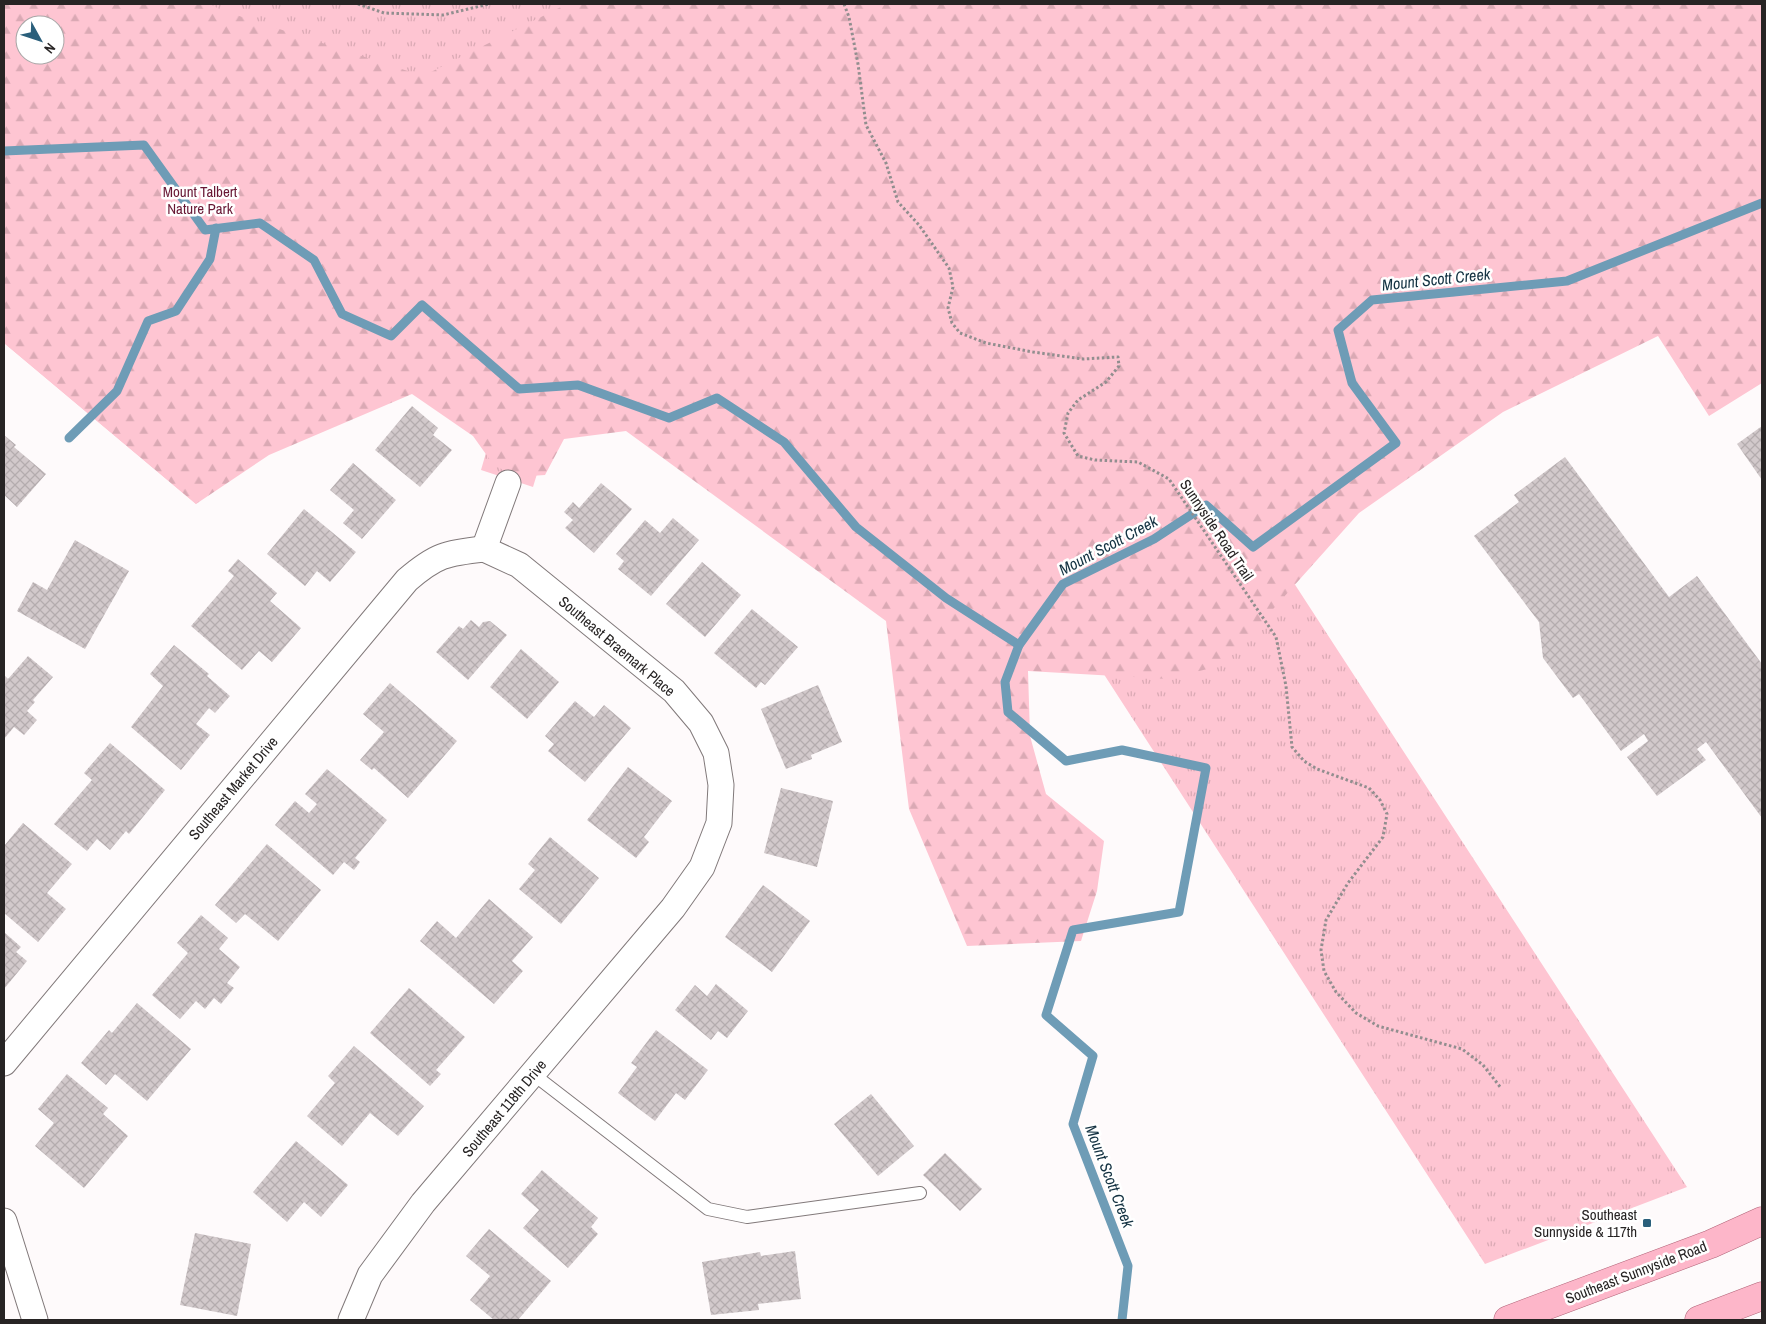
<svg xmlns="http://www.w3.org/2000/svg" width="1766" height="1324" font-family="'Archivo Narrow',sans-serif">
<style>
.grass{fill:url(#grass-tufts);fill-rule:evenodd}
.forest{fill:url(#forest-firs);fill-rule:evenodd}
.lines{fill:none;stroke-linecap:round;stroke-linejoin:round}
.stream{stroke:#6e9cb6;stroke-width:9}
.building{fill:url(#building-cross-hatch)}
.lane-casing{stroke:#81797a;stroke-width:14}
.street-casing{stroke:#81797a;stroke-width:27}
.primary-casing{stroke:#b16478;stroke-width:29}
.path{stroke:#928e8f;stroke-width:3;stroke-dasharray:2.5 2.5;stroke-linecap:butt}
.lane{stroke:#fff;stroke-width:12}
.street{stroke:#fff;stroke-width:25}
.primary{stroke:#fdb6c9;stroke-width:28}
.poi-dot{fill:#2a5f7b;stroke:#fff;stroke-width:2}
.labels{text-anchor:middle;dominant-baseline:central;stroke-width:5;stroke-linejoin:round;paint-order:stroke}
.park-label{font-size:15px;fill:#681734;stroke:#fff}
.street-label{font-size:15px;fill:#272424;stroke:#fff}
.poi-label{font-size:15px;fill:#272424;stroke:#fff;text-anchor:end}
.water-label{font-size:16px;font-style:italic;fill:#143242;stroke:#fff}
</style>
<defs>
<pattern id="grass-tufts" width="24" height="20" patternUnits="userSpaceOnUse" patternTransform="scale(1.25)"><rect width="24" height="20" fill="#fec5d2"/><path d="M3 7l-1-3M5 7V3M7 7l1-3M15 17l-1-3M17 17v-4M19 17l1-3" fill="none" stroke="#daa9b4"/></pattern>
<pattern id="forest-firs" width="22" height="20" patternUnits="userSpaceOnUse" patternTransform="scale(1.25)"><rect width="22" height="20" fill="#fec5d2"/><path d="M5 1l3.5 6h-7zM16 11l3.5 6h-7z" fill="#daa9b4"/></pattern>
<pattern id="building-cross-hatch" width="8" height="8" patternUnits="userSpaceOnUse" patternTransform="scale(1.25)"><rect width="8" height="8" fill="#d2c9cb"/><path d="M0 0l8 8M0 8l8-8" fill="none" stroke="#b4acae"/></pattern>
</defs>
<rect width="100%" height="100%" fill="#fefafb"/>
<!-- grass -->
<path class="grass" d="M4,4H1762L1126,325L1687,1187L1485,1264L824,241L697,311L544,451L533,487L481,470L490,439L417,390L317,360L196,504L4,343ZM25,25H55V55H25Z"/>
<!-- forest -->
<path class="forest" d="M4,4H210L221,10L423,76L567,4H1762V383L1709,416L1658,336L1503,412L1359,513L1223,665L1168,679L1028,671L1030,736L1046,794L1104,841L1097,891L1081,941L967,946L909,809L886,621L626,431L564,439L545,475L515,477L493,464L473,436L412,394L269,455L196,504L4,343ZM25,25H55V55H25Z"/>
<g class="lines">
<!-- stream -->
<g class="stream">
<path d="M4,151L144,145L205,230L260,223L314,260L342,314L391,336L422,305L519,389L578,385L669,418L717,398L784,442L856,527L946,598L1019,645"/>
<path d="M69,438L117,391L148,321L176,311L210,259L216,228"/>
<path d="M1122,1320L1128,1266L1073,1124L1093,1056L1046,1015L1073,930L1179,912L1206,768L1122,750L1066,761L1008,712L1005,682L1019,645L1063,584L1154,539L1206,505L1253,547L1396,443L1352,383L1338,330L1372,300L1567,281L1762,203"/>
</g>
</g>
<!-- building -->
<g class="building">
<path d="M412,406L438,428L433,435L452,450L420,487L375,450Z"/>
<path d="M1762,426V480L1737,444Z"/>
<path d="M4,435L16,445L14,447L46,474L17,507L4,495Z"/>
<path d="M1565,457L1669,597L1697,576L1762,664V818L1706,742L1697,749L1706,760L1657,796L1627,757L1648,741L1644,734L1621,751L1579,694L1573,698L1543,658L1539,622L1474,536L1519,502L1514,495Z"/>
<path d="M353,463L396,500L362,539L343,523L354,510L330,490Z"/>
<path d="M601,483L632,509L594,553L565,528L573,520L564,512L573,502L579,508Z"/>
<path d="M304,509L356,552L330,582L317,571L305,586L267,554Z"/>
<path d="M673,518L699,540L651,596L618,569L624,561L616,554L645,520L660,533Z"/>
<path d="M75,540L129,571L85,649L17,611L33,582L47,590Z"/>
<path d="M238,559L277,593L270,601L301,628L272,662L259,651L242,670L191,626L234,576L228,571Z"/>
<path d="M702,562L741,595L705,637L666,604Z"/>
<path d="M752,609L798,647L765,685L761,682L756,688L714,653Z"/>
<path d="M471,620L479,627L483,622L490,621L507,635L468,680L436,652L459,626L463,629Z"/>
<path d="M174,645L209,674L207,676L230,696L215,713L209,708L196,724L210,735L181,770L131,727L163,686L150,674Z"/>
<path d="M521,649L559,682L527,719L490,687Z"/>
<path d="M28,656L53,677L33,700L35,702L27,711L37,720L24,735L14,727L4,739V675L8,679Z"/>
<path d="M390,683L457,741L408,798L374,768L372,770L360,760L384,732L363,714Z"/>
<path d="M818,685L842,742L811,755L812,759L786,769L761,709Z"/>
<path d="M575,701L594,717L604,705L631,728L585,782L548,751L554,744L545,736Z"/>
<path d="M110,743L165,790L129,834L126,831L110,850L97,839L87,851L54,824L92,780L84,773Z"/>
<path d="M628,767L672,801L644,837L649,842L636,858L587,820Z"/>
<path d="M327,769L387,820L355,858L360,862L354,870L344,862L333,875L275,825L295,801L309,813L317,804L305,794Z"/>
<path d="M781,788L833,801L817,867L764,853Z"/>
<path d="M23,823L72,864L47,893L66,909L38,942L4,913V846Z"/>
<path d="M550,837L599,878L561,924L519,889L535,870L528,864Z"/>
<path d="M267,844L321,890L278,941L245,914L236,923L215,905Z"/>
<path d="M763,885L810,921L772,972L725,937Z"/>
<path d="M489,899L533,937L512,961L523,971L494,1004L420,941L437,921L456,938Z"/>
<path d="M201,915L228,938L219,949L240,967L227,983L234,988L221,1004L214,998L205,1009L196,1001L180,1019L152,995L188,953L177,943Z"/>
<path d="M4,932L21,947L16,952L27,961L4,989Z"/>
<path d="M716,984L748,1011L727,1038L718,1031L711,1040L675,1010L695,985L707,996Z"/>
<path d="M409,988L465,1037L436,1070L441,1074L430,1086L370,1033Z"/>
<path d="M137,1003L191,1049L147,1101L115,1074L106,1085L81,1063L109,1030L112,1033Z"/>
<path d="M656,1030L708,1070L685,1100L676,1093L655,1121L618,1093L637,1067L631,1063Z"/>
<path d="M354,1046L424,1106L398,1136L370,1113L342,1146L307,1116L335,1083L328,1076Z"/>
<path d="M67,1074L108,1108L103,1114L128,1136L84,1188L35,1146L54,1123L38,1109Z"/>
<path d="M871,1094L914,1146L878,1176L834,1124Z"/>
<path d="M296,1141L348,1185L321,1217L304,1202L287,1222L253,1192Z"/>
<path d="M945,1153L982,1189L960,1211L923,1175Z"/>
<path d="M542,1170L598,1218L591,1227L598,1234L568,1268L523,1228L539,1210L521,1194Z"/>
<path d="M489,1229L551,1281L518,1320H494L470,1300L490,1276L466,1256Z"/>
<path d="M195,1233L251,1244L237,1316L180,1305Z"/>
<path d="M795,1251L801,1299L758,1304L759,1310L711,1315L702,1262L760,1252L761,1256Z"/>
</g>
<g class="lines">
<!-- lane casing -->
<g class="lane-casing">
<path id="lane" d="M533,1074L708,1209L747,1217L920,1193"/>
</g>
<!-- street casing -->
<g class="street-casing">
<g id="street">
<path d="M484,549L508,483"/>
<path d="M4,1063L407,580C436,555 446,553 484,549"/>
<path d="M4,1221L35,1320"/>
<path d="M351,1320L370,1275L423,1203L673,908L702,867L719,823L721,785L716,753L701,723L674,691L519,565L484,549"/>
</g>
</g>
<!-- primary casing -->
<g class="primary-casing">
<g id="primary">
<path d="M1508,1320L1711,1244L1762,1221"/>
<path d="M1699,1320L1762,1296"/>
</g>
</g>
<!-- path -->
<g class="path">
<path d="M358,4L384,13L443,15L489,4"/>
<path d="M844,4L849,17L858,64L866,125L886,163L898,202L919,225L949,268L953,287L948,308L952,323L960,333L986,343L1033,352L1083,359L1118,357L1119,366L1106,382L1078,400L1068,413L1064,433L1078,456L1095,460L1138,462L1169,479L1276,637L1286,686L1292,747L1304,761L1317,769L1369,788L1380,800L1387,814L1383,837L1348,883L1326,920L1321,950L1324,971L1336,992L1356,1013L1378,1026L1462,1049L1483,1065L1501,1088"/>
</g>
<!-- lane -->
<use href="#lane" class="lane"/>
<!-- street -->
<use href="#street" class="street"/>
<!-- primary -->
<use href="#primary" class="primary"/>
</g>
<!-- markers -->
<rect class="poi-dot" x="1642" y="1218" width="10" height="10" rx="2.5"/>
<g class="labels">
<!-- park labels -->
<g class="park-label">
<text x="200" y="191">Mount Talbert<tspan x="200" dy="17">Nature Park</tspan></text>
</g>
<!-- street labels -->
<g class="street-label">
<text transform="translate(1217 530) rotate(56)">Sunnyside Road Trail</text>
<text transform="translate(617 646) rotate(40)">Southeast Braemark Place</text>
<text transform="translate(233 788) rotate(-50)">Southeast Market Drive</text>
<text transform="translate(504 1108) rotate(-50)">Southeast 118th Drive</text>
<text transform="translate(1636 1272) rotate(-21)">Southeast Sunnyside Road</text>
</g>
<!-- poi labels -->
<g class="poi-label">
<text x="1637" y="1214">Southeast<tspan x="1637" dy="17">Sunnyside &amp; 117th</tspan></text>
</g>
<!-- water labels -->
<g class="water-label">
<text transform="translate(1436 279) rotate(-6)">Mount Scott Creek</text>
<text transform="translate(1108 545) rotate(-28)">Mount Scott Creek</text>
<text transform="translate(1110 1176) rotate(69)">Mount Scott Creek</text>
</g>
</g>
<!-- border -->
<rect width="1766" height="1324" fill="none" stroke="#272424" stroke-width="10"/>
<!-- north arrow -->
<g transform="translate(40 40) rotate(130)"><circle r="24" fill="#ffffff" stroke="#a9a7a7"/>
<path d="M0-4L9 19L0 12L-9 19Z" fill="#2a5f7b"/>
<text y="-8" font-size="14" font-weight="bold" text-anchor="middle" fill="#272424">N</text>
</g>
</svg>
